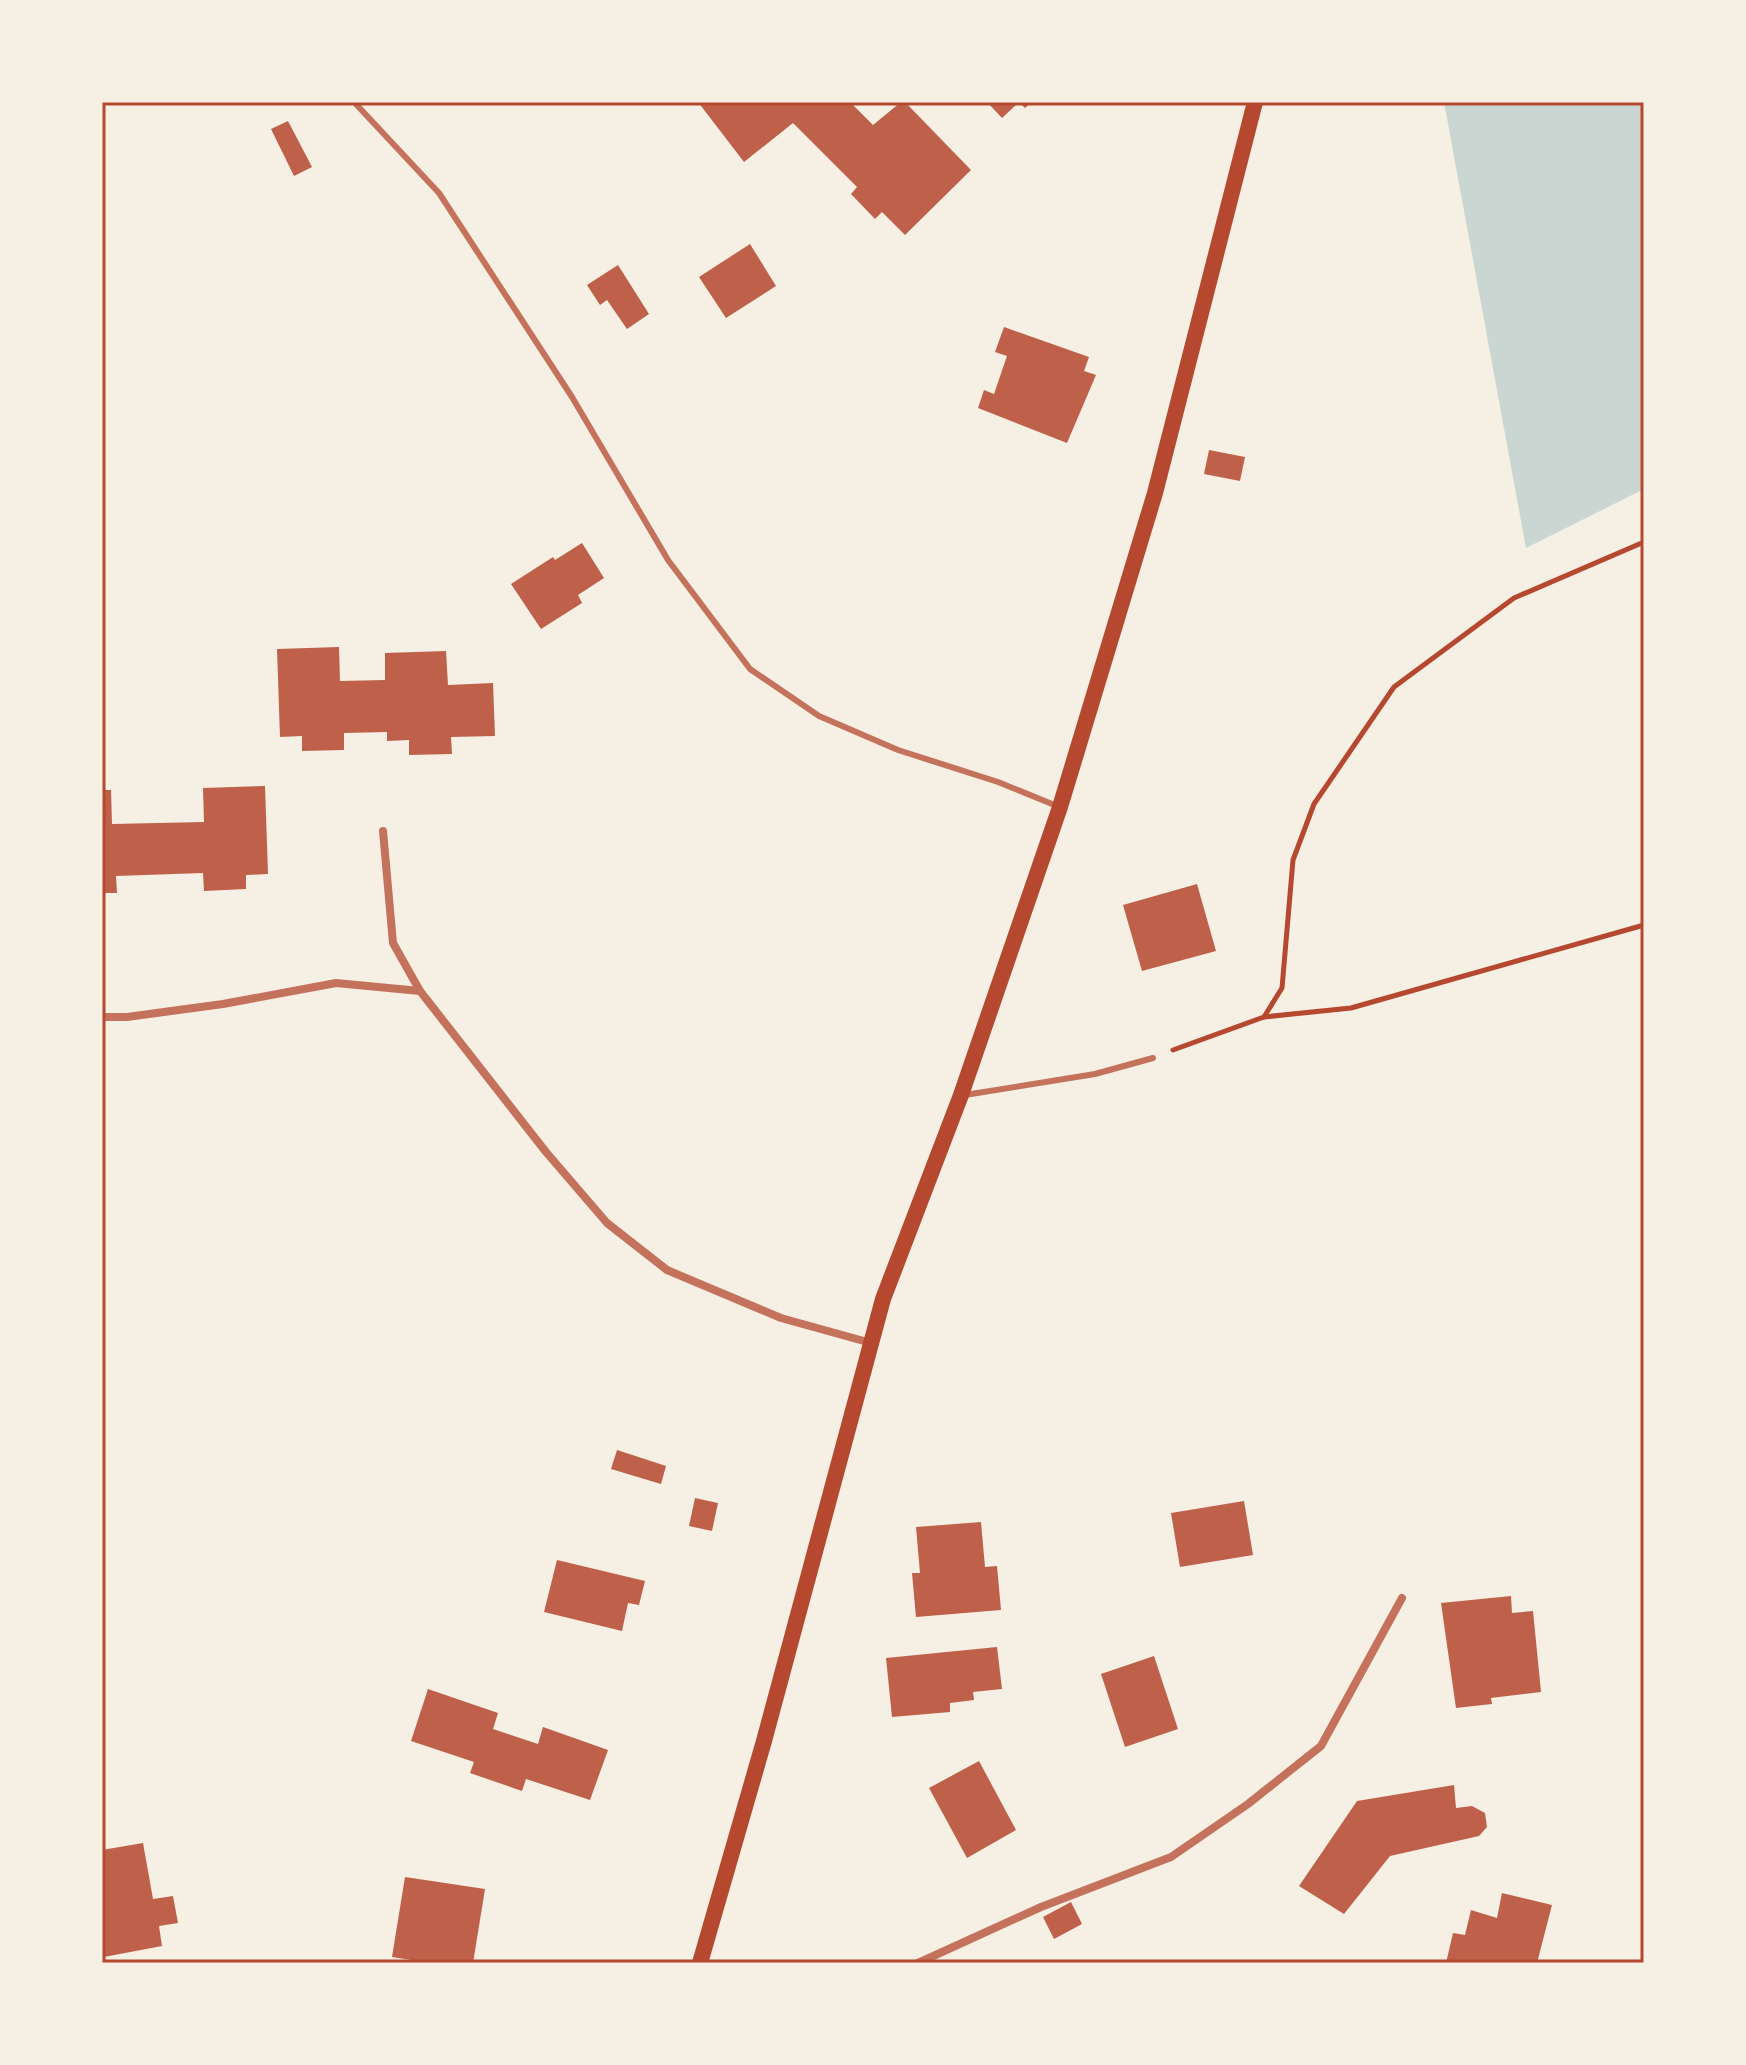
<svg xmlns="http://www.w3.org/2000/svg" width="1746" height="2065" font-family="Quicksand,sans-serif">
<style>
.water{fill:#c9d6d2}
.building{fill:#bf614a}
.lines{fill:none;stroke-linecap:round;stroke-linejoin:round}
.path{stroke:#b5482f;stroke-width:5}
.service{stroke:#c5725c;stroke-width:6}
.minor{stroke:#c5725c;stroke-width:8}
.secondary{stroke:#b5482f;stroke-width:16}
.neatline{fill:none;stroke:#b5482f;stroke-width:3}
</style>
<rect width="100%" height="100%" fill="#f6efe4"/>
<!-- water -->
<path class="water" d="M1444,102H1644V489L1526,548Z"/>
<!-- building -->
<g class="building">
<path d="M698,102H850L873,125L901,102H905L971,170L905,235L882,212L875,219L851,194L857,187L793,123L744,162Z"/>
<path d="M987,102H1032L1025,108L1019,102L1002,118Z"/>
<path d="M288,121L312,167L294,176L271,129Z"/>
<path d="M750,244L776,286L726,318L699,277Z"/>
<path d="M618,265L649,314L627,329L607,300L600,305L587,285Z"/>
<path d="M1004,327L1089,357L1084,371L1096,375L1067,443L978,408L984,390L994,394L1007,356L995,352Z"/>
<path d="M1209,450L1245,457L1240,481L1204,474Z"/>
<path d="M582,543L604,578L578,595L582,603L541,629L511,584L553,557L555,560Z"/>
<path d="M339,647L340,681L385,680V653L446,651L448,685L493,683L495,736L451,737L452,754L409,755V740L387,741V732L344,733V750L302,751V736L280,737L277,649Z"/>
<path d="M265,786L268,874L246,875V889L204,891L203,873L116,876L117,893H102V790H111L112,824L204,822L203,788Z"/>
<path d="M1197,884L1216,951L1142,971L1123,905Z"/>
<path d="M617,1450L666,1466L661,1484L611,1469Z"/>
<path d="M695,1498L718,1503L712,1531L689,1526Z"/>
<path d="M1244,1501L1253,1555L1180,1567L1171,1513Z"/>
<path d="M981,1522L985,1567L997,1566L1001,1610L916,1617L912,1573H920L916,1527Z"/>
<path d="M557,1560L645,1581L639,1605L628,1603L622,1631L544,1612Z"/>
<path d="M1511,1596L1512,1613L1533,1611L1541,1692L1491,1698L1492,1704L1456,1708L1441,1603Z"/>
<path d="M997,1647L1002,1689L973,1692L974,1700L950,1703V1712L892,1717L886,1658Z"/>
<path d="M1154,1656L1178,1729L1125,1747L1101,1674Z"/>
<path d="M428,1689L498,1713L493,1729L538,1744L543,1727L608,1750L590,1800L526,1779L522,1791L470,1773L474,1762L411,1741Z"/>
<path d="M979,1761L1016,1830L967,1858L929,1788Z"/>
<path d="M1454,1785L1456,1808L1472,1806L1485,1813L1487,1827L1479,1836L1390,1856L1344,1914L1299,1886L1357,1801Z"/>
<path d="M143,1843L153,1899L173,1896L178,1923L159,1926L162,1946L104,1957L102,1850Z"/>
<path d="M405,1877L485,1889L473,1963H430L392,1957Z"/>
<path d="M1502,1893L1552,1905L1537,1963H1446L1453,1933L1465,1935L1471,1910L1497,1918Z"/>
<path d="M1071,1902L1082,1924L1054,1939L1043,1917Z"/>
</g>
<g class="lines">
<!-- path -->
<g class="path">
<path d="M1264,1017L1282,988L1293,860L1314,804L1394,687L1514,598L1644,542"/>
<path d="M1173,1050L1264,1017L1351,1008L1644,925"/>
</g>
<!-- service -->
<g class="service">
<path d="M354,102L439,193L572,397L668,560L750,669L819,716L898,750L998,782L1057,806"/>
<path d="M965,1095L1095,1074L1153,1058"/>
</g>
<!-- minor -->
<g class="minor">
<path d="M383,831L393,943L420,991"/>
<path d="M102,1017H127L223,1004L336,983L420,991L546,1152L607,1223L667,1270L781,1318L871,1343"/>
<path d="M918,1963L1041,1907L1171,1857L1248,1804L1321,1746L1402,1598"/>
</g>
<!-- secondary -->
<path class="secondary" d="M700,1963L764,1741L883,1299L961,1095L1060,807L1155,493L1255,102"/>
</g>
<!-- border -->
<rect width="1746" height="2065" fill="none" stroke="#f6efe4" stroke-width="208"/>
<rect x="104" y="104" width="1538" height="1857" class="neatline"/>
</svg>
